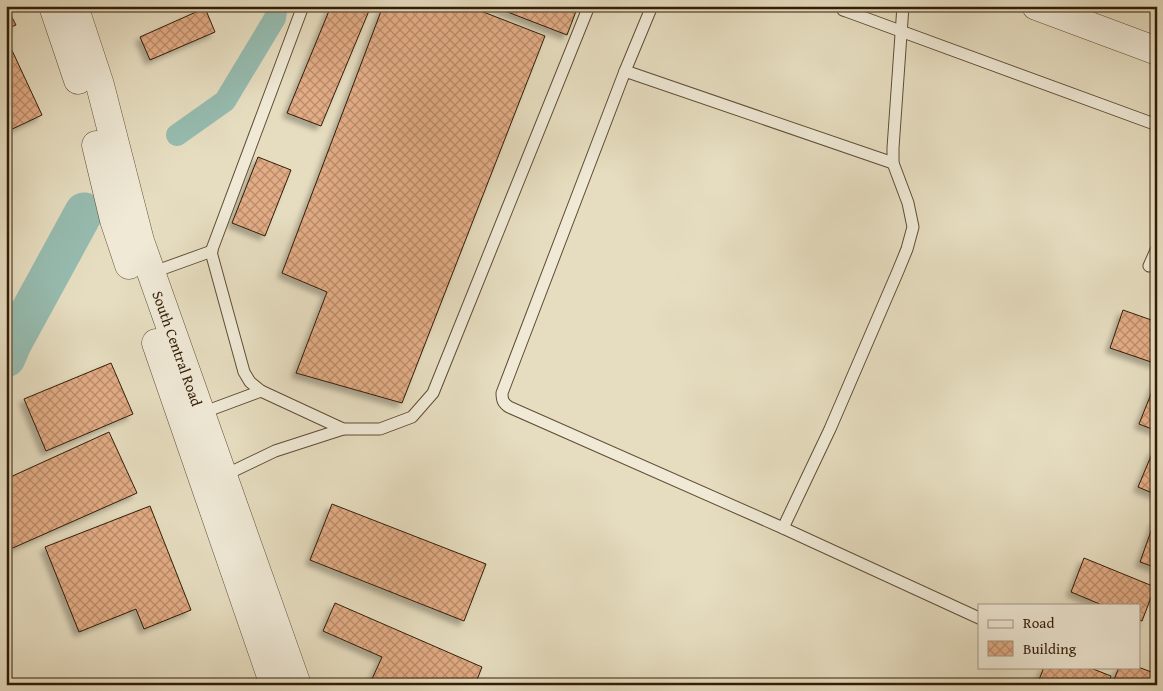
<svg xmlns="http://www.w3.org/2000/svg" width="1163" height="691" font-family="'Gentium Book Plus',serif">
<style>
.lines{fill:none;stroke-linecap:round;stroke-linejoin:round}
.stream{stroke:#6e7c6c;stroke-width:6}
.canal{stroke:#96bcb0;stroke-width:22}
.river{stroke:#96bcb0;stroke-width:39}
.building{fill:url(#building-cross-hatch);stroke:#321d06;filter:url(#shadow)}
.service-casing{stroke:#5f4d34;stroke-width:13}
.tertiary-casing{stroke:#5f4d34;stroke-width:29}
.service{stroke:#efe9d6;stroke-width:11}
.tertiary{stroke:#efe9d6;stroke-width:28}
.labels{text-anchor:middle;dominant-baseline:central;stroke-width:4;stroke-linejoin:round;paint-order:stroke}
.street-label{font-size:15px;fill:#321d06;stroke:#efe9d6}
</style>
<defs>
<pattern id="building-cross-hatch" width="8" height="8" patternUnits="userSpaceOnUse" patternTransform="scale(1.25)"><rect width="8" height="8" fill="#e2ac85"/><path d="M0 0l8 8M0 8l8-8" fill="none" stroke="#b88b6b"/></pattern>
<filter id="shadow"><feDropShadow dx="-4.5" dy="4.5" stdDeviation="2.5" flood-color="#0004"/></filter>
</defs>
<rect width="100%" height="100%" fill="#e6ddc0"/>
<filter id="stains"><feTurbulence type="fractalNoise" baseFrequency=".004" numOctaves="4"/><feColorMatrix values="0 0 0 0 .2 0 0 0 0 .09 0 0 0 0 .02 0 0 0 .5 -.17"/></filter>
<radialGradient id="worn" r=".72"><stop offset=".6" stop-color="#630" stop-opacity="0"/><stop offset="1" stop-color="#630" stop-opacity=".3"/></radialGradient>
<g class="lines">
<!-- stream -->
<path class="stream" d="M6,341L12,344"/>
<!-- canal -->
<path class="canal" d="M177,135L225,101L275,18L277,6"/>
<!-- river -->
<path class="river" d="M6,358L12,344L84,212"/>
</g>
<!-- building -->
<g class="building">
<path d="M6,6L16,25L6,29Z"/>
<path d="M331,6H371L321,126L287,113Z"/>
<path d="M383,6H468L545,36L402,403L296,373L327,292L282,273Z"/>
<path d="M492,6H578L567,35Z"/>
<path d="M205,8L215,32L150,60L140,37Z"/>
<path d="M10,46L42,115L6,132V48Z"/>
<path d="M258,157L291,170L265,236L232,223Z"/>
<path d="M1123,310L1157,322V364L1110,348Z"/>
<path d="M111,363L133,414L46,451L24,399Z"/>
<path d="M1157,379V431L1139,424Z"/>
<path d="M109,432L137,493L6,551V479Z"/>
<path d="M1154,449L1157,450V495L1138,487Z"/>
<path d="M332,504L486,564L464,621L310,560Z"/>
<path d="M150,506L191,610L144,629L136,609L79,632L45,547Z"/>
<path d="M1155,520L1157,521V568L1140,562Z"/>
<path d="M1084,558L1155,587L1142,621L1139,620V605H1102L1071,592Z"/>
<path d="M335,603L482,667L475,685H384L372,679L382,657L323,631Z"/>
<path d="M1044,667H1088L1111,676L1108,685H1037Z"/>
<path d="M1119,667H1138L1157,674V685H1112Z"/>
</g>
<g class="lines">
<!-- service casing -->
<g class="service-casing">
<g id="service">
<path d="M303,6L211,252L244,372L250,382L261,391L343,429H380L412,417L433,393L589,6"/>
<path d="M841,6L843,10L846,11L1157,125"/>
<path d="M625,71L652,6"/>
<path d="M893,163L625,71L502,393C502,400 503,403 509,407L783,528L979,618"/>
<path d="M1149,266L1157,248"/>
<path d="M151,273L212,251"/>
<path d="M199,414L261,391"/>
<path d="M223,476L275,451L343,429"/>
<path d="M783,528L830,429L898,271L907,249L913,227L908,203L893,163V148L903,6"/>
</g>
</g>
<!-- tertiary casing -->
<g class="tertiary-casing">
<g id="tertiary">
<path d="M53,6L78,80"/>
<path id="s1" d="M74,6L100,85L140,241L297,685"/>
<path d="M1036,6L1157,51"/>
<path d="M96,145L114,220L129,265"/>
<path d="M156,343L274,685"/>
</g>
</g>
<!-- service -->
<use href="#service" class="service"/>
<!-- tertiary -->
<use href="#tertiary" class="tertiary"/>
</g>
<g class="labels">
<!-- street labels -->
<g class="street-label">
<text stroke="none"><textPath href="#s1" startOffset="358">South Central Road</textPath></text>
</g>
</g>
<!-- margin -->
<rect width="1163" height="691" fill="none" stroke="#e6ddc0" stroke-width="25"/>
<rect x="8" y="8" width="1148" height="676" fill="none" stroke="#321d06" stroke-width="2.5"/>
<rect x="12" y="12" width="1138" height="666" fill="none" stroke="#321d06"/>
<!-- legend -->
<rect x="978" y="604" width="162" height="65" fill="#efe9d6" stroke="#a39783"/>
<rect x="988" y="620" width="25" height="8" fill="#efe9d6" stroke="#a39783"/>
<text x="1023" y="628" font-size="15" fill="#321d06">Road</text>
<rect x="988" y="641" width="25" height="15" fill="url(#building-cross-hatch)" stroke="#a39783"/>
<text x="1023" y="654" font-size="15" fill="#321d06">Building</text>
<rect width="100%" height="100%" filter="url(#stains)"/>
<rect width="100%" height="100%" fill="url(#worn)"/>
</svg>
